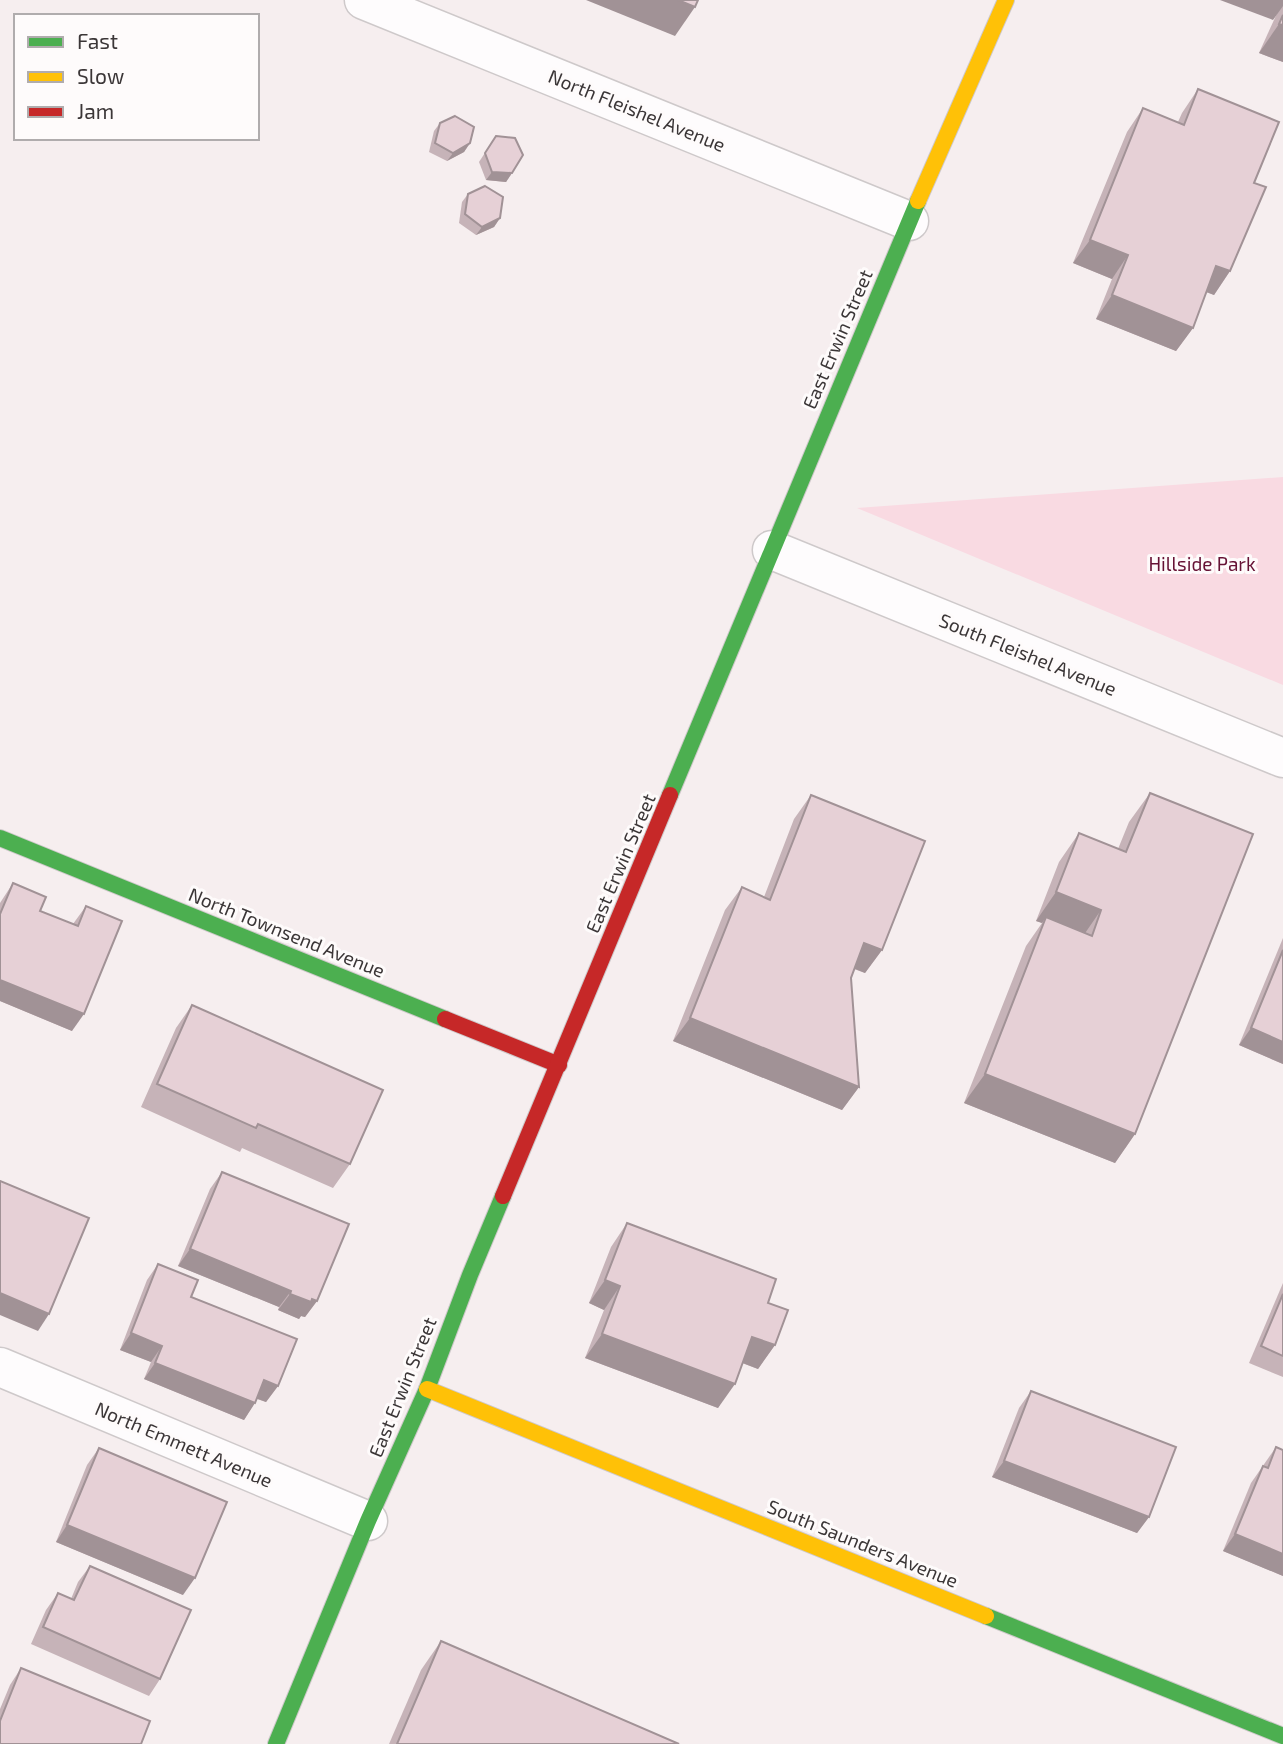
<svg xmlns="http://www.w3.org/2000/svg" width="1283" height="1744" font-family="'Exo 2',sans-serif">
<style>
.park{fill:#f9dae2}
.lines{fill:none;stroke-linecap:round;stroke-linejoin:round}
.street-casing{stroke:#cec9ca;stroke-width:41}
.fast-casing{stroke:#cec9ca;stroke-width:18}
.slow-casing{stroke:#cec9ca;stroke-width:18}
.jam-casing{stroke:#cec9ca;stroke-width:18}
.street{stroke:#fefcfd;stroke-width:38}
.fast{stroke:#4caf50;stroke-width:16}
.slow{stroke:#ffc107;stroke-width:16}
.jam{stroke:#c62828;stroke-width:16}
.wall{fill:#c6b3b8}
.shaded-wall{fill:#a19296}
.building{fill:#e6d0d6;stroke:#a19296;stroke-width:2}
.labels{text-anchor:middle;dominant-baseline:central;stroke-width:6;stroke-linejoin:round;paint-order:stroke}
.street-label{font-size:19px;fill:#3b3637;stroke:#fefbfb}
.park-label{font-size:19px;fill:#661235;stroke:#fefbfb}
</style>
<rect width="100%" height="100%" fill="#f6eeef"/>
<!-- park -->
<path class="park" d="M1283,477V685L857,508Z"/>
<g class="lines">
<!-- street casing -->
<g class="street-casing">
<g id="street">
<path d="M364,0L909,221"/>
<path d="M772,550L1283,758"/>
<path d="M0,1367L368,1521"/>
</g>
</g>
<!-- fast casing -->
<g class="fast-casing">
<g id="fast">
<path d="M670,795L918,201"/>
<path d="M0,838L445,1019"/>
<path d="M986,1616L1283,1736"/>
<path d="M276,1744L368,1521L427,1389L470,1275L503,1196"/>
</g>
</g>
<!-- slow casing -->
<g class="slow-casing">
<g id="slow">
<path d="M918,201L1006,0"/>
<path d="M427,1389L986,1616"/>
</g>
</g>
<!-- jam casing -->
<g class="jam-casing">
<g id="jam">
<path d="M445,1019L559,1065"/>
<path d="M503,1196L670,795"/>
</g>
</g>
<!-- street -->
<use href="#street" class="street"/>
<!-- fast -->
<use href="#fast" class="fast"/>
<!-- slow -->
<use href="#slow" class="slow"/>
<!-- jam -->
<use href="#jam" class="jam"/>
</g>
<!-- wall -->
<g class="wall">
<path d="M1283,0V62L1259,53Z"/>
<path d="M1198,89L1254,183L1230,271L1214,295L1206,292L1193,328L1176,351L1096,319L1112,279L1073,263L1127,132L1143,108L1178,122L1182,113Z"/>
<path d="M440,123L470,143L464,152L447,161L429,152L434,131Z"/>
<path d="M496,136L512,173L506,182L486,180L479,162Z"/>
<path d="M468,194L500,218L494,227L476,235L459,223L462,202Z"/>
<path d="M1150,793L1135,1134L1115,1163L964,1103L1026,946L1042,923L1036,921L1059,862L1079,833L1118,849L1129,822Z"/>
<path d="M811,795L882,950L865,973L854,969L851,978L859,1087L842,1110L673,1041L725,910L742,887L764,897L794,819Z"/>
<path d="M13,883L40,911L73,924L86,906L72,1031L0,1001V903Z"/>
<path d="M1283,938V1064L1239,1045Z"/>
<path d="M192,1005L350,1164L333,1188L242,1148L240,1152L141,1107L176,1028Z"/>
<path d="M222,1172L317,1301L305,1317L301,1316L299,1319L278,1310L279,1307L178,1266L210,1189Z"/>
<path d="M627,1223L768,1303L775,1345L758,1369L742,1363L718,1408L585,1358L604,1310L589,1303L611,1247Z"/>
<path d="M158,1264L278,1386L266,1402L257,1399L244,1420L144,1379L151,1362L120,1350L147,1280Z"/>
<path d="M1283,1283V1377L1249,1363Z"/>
<path d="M1031,1391L1149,1517L1137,1533L992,1477L1019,1408Z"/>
<path d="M1276,1447L1283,1450V1576L1223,1551L1251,1483Z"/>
<path d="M99,1448L183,1595L56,1542L87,1465Z"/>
<path d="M90,1566L160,1679L149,1696L31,1644L46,1610L58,1593L71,1599L78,1582Z"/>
<path d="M441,1641L679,1744H389L421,1670Z"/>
<path d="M21,1668L0,1744V1709L10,1685Z"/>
</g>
<!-- shaded-wall -->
<g class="shaded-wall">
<path d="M586,0H678L695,7L675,36Z"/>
<path d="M1220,0H1283V6L1273,20Z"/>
<path d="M1279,24L1283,25V62L1259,53Z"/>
<path d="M470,143L464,152L447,161L453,153Z"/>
<path d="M492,172L512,173L506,182L486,180Z"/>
<path d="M500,218L494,227L476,235L482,227Z"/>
<path d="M1090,240L1128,255L1112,279L1073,263Z"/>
<path d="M1216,266L1230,271L1214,295L1199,289Z"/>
<path d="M1112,295L1193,328L1176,351L1096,319Z"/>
<path d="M1056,892L1101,910L1081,939L1046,917L1042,923L1036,921Z"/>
<path d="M864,943L882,950L865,973L848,966Z"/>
<path d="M0,980L84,1014L72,1031L0,1001Z"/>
<path d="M690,1018L859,1087L842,1110L673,1041Z"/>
<path d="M1251,1028L1283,1042V1064L1239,1045Z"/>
<path d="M985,1074L1135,1134L1115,1163L964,1103Z"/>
<path d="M190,1249L291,1291L279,1307L178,1266Z"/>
<path d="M605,1280L620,1286L604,1310L589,1303Z"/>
<path d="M0,1293L49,1314L38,1331L0,1315Z"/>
<path d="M290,1294L317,1301L305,1317L301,1316L299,1319L278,1310Z"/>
<path d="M131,1333L162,1346L151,1362L120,1350Z"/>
<path d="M602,1334L735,1384L718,1408L585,1358Z"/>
<path d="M752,1337L775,1345L758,1369L735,1360Z"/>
<path d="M155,1363L255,1403L244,1420L144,1379Z"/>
<path d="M264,1380L278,1386L266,1402L253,1397Z"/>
<path d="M1004,1461L1149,1517L1137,1533L992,1477Z"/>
<path d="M67,1525L195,1578L183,1595L56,1542Z"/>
<path d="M1235,1534L1283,1554V1576L1223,1551Z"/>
</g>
<!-- building -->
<g class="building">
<path d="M678,0H698L695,7Z"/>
<path d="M1283,15V25L1279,24Z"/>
<path d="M1198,89L1279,122L1254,183L1266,187L1230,271L1216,266L1193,328L1112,295L1128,255L1090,240L1143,108L1184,125Z"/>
<path d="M455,116L474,127L470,143L453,153L435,143L440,123Z"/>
<path d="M496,136L515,138L523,155L512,173L492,172L485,153Z"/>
<path d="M485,186L503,197L500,218L482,227L465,214L468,194Z"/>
<path d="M1150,793L1253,834L1135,1134L985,1074L1046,917L1092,936L1101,910L1056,892L1079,833L1126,852Z"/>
<path d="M811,795L925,841L882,950L864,943L851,978L859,1087L690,1018L742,887L770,900Z"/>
<path d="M13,883L46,897L40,911L78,926L86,906L122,921L84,1014L0,980V914Z"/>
<path d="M1283,950V1042L1251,1028Z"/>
<path d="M192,1005L383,1090L350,1164L258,1124L256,1128L157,1084Z"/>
<path d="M222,1172L349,1224L317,1301L312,1299L311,1302L290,1294L291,1291L190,1249Z"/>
<path d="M0,1181L89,1218L49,1314L0,1293Z"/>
<path d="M627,1223L776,1279L768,1303L788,1310L775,1345L752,1337L735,1384L602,1334L620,1286L605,1280Z"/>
<path d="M158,1264L198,1280L191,1297L297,1339L278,1386L264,1380L255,1403L155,1363L162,1346L131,1333Z"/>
<path d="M1283,1294V1356L1261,1346Z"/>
<path d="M1031,1391L1176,1447L1149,1517L1004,1461Z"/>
<path d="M1276,1447L1283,1450V1554L1235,1534L1263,1466L1268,1468Z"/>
<path d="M99,1448L227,1502L195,1578L67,1525Z"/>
<path d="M90,1566L191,1610L160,1679L43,1627L58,1593L74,1600Z"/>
<path d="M441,1641L679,1744H397Z"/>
<path d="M21,1668L150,1721L141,1744H0V1721Z"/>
</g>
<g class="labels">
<!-- street labels -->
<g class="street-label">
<text transform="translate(637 110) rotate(22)">North Fleishel Avenue</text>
<text transform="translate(837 339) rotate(-67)">East Erwin Street</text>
<text transform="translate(1028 654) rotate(22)">South Fleishel Avenue</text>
<text transform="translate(620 863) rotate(-67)">East Erwin Street</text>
<text transform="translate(287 932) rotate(22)">North Townsend Avenue</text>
<text transform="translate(402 1387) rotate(-68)">East Erwin Street</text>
<text transform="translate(184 1444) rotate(23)">North Emmett Avenue</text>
<text transform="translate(863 1543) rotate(22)">South Saunders Avenue</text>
</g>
<!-- park labels -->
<g class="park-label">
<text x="1202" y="563">Hillside Park</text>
</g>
</g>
<!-- legend -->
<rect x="14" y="14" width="245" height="126" fill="#fefbfb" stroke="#b0acad" stroke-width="2"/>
<rect x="28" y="37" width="35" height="10" fill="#4caf50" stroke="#b0acad" stroke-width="2"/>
<text x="77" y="49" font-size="21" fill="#3b3637">Fast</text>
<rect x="28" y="72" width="35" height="10" fill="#ffc107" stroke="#b0acad" stroke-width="2"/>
<text x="77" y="84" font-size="21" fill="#3b3637">Slow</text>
<rect x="28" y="107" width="35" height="10" fill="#c62828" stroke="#b0acad" stroke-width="2"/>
<text x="77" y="119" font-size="21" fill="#3b3637">Jam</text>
</svg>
